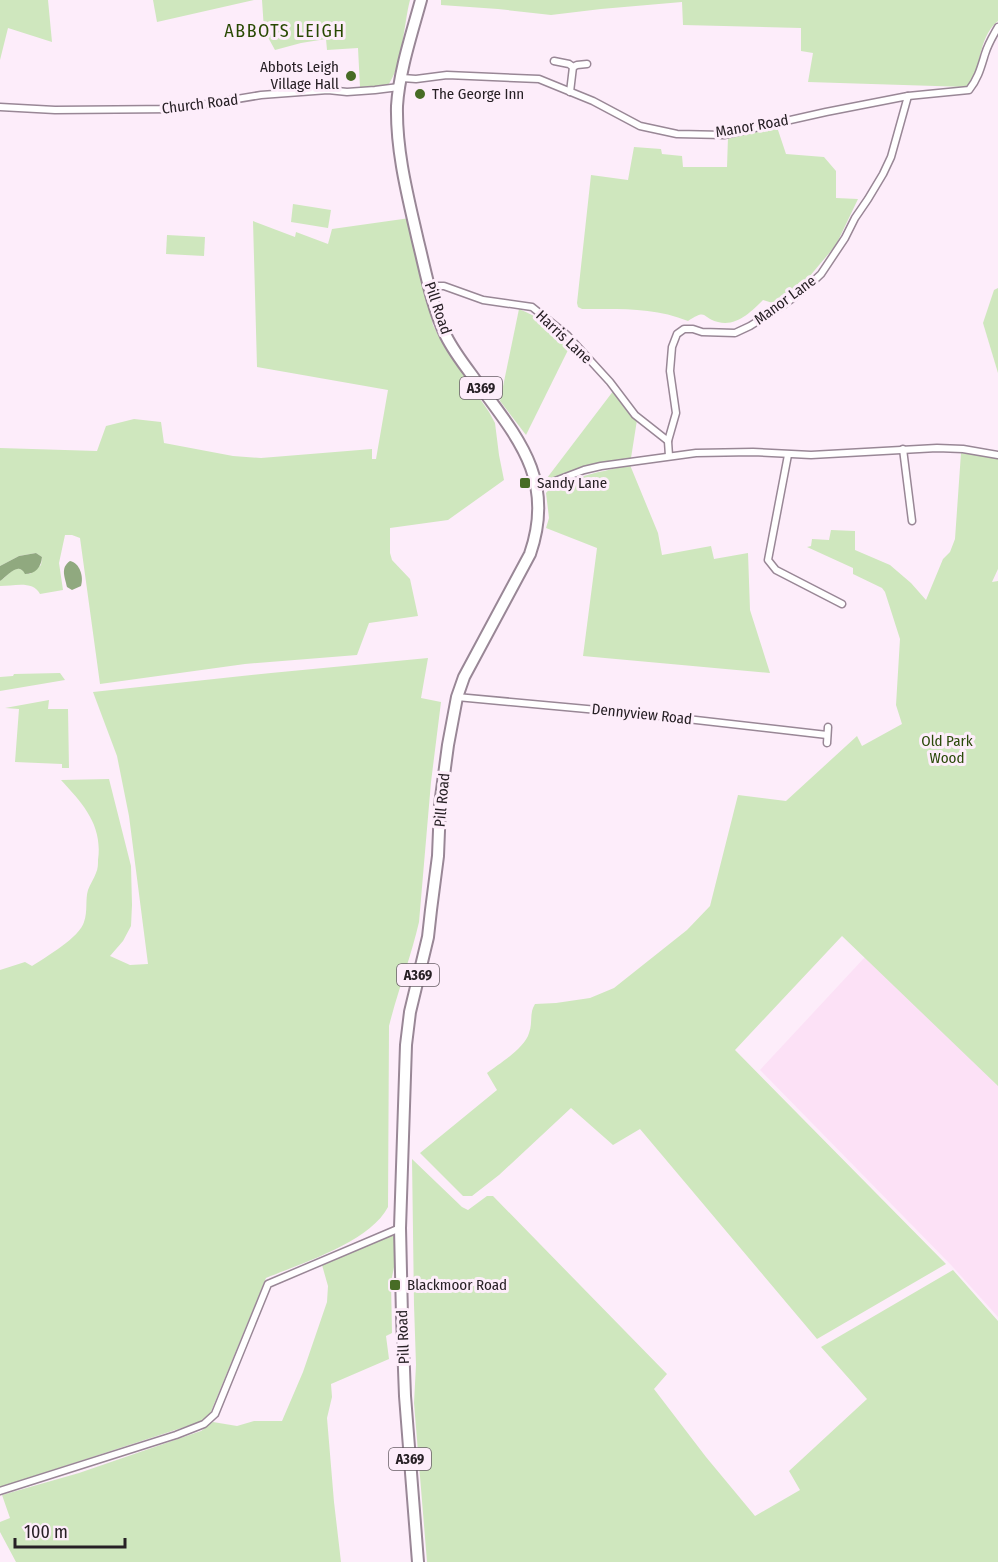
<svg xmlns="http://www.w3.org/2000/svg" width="998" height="1562" font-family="'Fira Sans Condensed',sans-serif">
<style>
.built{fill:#fce1f6}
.green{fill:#cfe7be}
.water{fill:#90a97f}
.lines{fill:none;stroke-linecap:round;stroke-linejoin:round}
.street-casing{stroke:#998796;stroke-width:9}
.primary-casing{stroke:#998796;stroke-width:14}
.street{stroke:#fff;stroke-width:6}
.primary{stroke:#fff;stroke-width:10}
.poi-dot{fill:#476c25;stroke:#fdedfa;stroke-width:2}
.labels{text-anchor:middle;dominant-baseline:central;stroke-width:6;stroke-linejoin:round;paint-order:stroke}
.shield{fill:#fdedfa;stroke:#675e65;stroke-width:1.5}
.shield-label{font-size:14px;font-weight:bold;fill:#272025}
.poi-label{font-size:15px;fill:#272025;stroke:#fdedfa;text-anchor:start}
.street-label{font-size:15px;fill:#272025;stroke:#fdedfa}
.park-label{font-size:15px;fill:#2b4a0a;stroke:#fdedfa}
.quarter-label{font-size:18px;letter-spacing:1.5px;fill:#274801;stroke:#fdedfa}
</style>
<rect width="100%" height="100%" fill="#fdedfa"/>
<!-- built -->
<path class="built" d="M865,957L998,1086V1317L952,1266L760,1070Z"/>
<!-- green -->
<g class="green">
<path d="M0,0H48L52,42L8,28L0,60Z"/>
<path d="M153,0H254L157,22Z"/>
<path d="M262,0H410C404,22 402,70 387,86L360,87L358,48L327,50L326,39L301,43L275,50L264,30Z"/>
<path d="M441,0H998V21C976,39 983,71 967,87L808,82L813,53L801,51V28L683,25L682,2L601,9L551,15L498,9L441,5Z"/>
<path d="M777,127L786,154L824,157L836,171V198L858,199L836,245L809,277L776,304L763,300C751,312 736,327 718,322C701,318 708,308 688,321C654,307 618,309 582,309L578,307L577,303L591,175L628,180L634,147L661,149L662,154L682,156L683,167H727L728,137Z"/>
<path d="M293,204L331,210L328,228L291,222Z"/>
<path d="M410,218L433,325L445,348L489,412L495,423L499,455L504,480L448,520L390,528V553L392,560L410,579L418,616L369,623L357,655L245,664L100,684L80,538L72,535H65L59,563L63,590L40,594C33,580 14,586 0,586V581C9,575 17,561 26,574H30L41,565L42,557L36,553L19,556L0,566V448L97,451L106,426L134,419L161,422L164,443L233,456L261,458L372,449V459H376L388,390L257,367L253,221L295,237L296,232L328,244L332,229Z"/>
<path d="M167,235L205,237L204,256L166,254Z"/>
<path d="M998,288V373L983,323L994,290Z"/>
<path d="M519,309C541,318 554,328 571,344L526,435L500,401Z"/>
<path d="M614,390L637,420L631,458L601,463L550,479L547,478Z"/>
<path d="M961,453L998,458V569L992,582L998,581V1086L842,936L735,1050L946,1264L817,1339L640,1129L613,1145L571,1108L499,1175L472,1196H463L420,1153L497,1090L487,1073C499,1064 525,1048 529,1033C533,1023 529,1013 535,1004L556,1003L590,998L614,988L687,930L710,906L738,795L786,801L857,736L862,746L902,724L896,705L900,639L885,592L882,588L853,574V568L807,547L811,546L812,539L829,540L831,530L855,531V550L890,565L911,583L926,600L943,559L950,552L955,539Z"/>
<path d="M630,465L658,533L662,555L711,546L714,559L748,553L750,610L770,673L583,656L597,548L546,528L549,518L546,493C556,479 611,470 630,465Z"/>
<path d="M428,658L421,698L441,702L431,782L419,922C411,957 398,990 389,1026L388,1207C370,1242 302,1263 266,1278L210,1414L203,1421L0,1487V970L25,962L32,966C46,957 80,937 84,922C88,911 85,900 88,890C90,884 94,879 96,873C98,869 98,864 98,860C103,825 83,804 61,780L109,779L131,866L132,905L131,926L123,941L110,956L130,965L148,964L129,816L117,756L93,692L271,673Z"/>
<path d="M60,673L65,680L0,691V677L13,676L14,674Z"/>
<path d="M49,700L48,709H68L69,768H62V764L15,762L19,709L5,708Z"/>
<path d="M412,1159L462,1207L468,1210L487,1196H493L667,1374L654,1389L706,1457L755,1516L800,1490L789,1471L867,1399L821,1347L953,1270L998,1321V1562H427L414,1403L416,1365L414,1305Z"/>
<path d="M392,1235L395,1237L396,1257L391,1282L392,1333L386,1336L389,1359L331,1384L332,1397L327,1418L334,1502L341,1562H16L0,1532V1522L10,1518L2,1495L79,1473L201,1431L213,1422L237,1426L254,1421H282L303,1372L327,1302L328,1286L322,1265Z"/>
</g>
<!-- water -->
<g class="water">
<path d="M36,553L42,557C41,567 36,574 25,574C18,561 8,576 0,581V566L19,556Z"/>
<path d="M70,561C80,563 84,577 81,586L72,590L67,587C65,577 60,568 70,561Z"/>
</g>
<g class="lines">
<!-- street casing -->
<g class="street-casing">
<g id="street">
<path d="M554,61L569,64L573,67L577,65L587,64"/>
<path d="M402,78L416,79L447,75L539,79L593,101L640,126L677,134L724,135L826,112L908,96L969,90C978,79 981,67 985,54C988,44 993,36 998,27"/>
<path d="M570,92L573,67"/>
<path d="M0,107L55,110L177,109L261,95L328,90L347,92L375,90L399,87"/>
<path d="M429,286H444L483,300L532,307L567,335L610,382L635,415L668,441"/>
<path d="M903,449L912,521"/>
<path d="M788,455L768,560L776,570L842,604"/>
<path d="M669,456L668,441L676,413L670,371L672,347L677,334L684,329H693L702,332L735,333L750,326L785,304L805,289L821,274L845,238L855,218L868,199L883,174L891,157L908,96"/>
<path d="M537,488L584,470L601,466L696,453L753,452L811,455L937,448L963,449L998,455"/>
<path d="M457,697L652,715L827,735"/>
<path d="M827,743L828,727"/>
<path d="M0,1491L176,1435L204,1424L215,1414L268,1284L400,1228"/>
</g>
</g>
<!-- primary casing -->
<g class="primary-casing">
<path id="primary" d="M418,1562L405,1396L402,1316L400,1228L406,1045L410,1012L428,937L431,910L438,856L440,805L448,745L457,697L464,677L530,554C557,476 514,434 471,374C462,362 453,350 446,336C432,307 426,273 418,241C408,197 396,152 397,106C399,72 412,33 421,0"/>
</g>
<!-- street -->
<use href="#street" class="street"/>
<!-- primary -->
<use href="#primary" class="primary"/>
</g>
<!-- markers -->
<g class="poi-dot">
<circle cx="351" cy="76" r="6"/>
<circle cx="420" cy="94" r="6"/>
<rect x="519" y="477" width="12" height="12" rx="3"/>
<rect x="389" y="1279" width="12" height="12" rx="3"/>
</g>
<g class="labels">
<!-- shield labels -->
<g class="shield">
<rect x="460" y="377" width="42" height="22" rx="4.5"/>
<rect x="397" y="964" width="42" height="22" rx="4.5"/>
<rect x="389" y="1448" width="42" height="22" rx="4.5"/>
</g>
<g class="shield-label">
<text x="481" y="388">A369</text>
<text x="418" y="975">A369</text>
<text x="410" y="1459">A369</text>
</g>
<!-- poi labels -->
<g class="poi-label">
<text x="339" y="67" text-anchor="end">Abbots Leigh<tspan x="339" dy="17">Village Hall</tspan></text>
<text x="432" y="94">The George Inn</text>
<text x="537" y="483">Sandy Lane</text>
<text x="407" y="1285">Blackmoor Road</text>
</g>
<!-- street labels -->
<g class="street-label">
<text transform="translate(200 104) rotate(-7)">Church Road</text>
<text transform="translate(752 126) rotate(-10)">Manor Road</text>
<text transform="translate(785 300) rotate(-36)">Manor Lane</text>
<text transform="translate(438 308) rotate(71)">Pill Road</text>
<text transform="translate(564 337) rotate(43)">Harris Lane</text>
<text transform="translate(642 714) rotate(6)">Dennyview Road</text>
<text transform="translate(442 800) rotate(-85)">Pill Road</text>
<text transform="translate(403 1337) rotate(-92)">Pill Road</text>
</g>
<!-- park labels -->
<g class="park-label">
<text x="947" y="741">Old Park<tspan x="947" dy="17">Wood</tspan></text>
</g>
<!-- quarter labels -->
<g class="quarter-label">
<text x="285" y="31">ABBOTS LEIGH</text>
</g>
</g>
<!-- scale -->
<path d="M15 1538v9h110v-9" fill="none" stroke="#272025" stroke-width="3"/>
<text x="24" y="1538" font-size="18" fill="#272025" stroke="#fdedfa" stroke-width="4.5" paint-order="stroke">100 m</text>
</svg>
